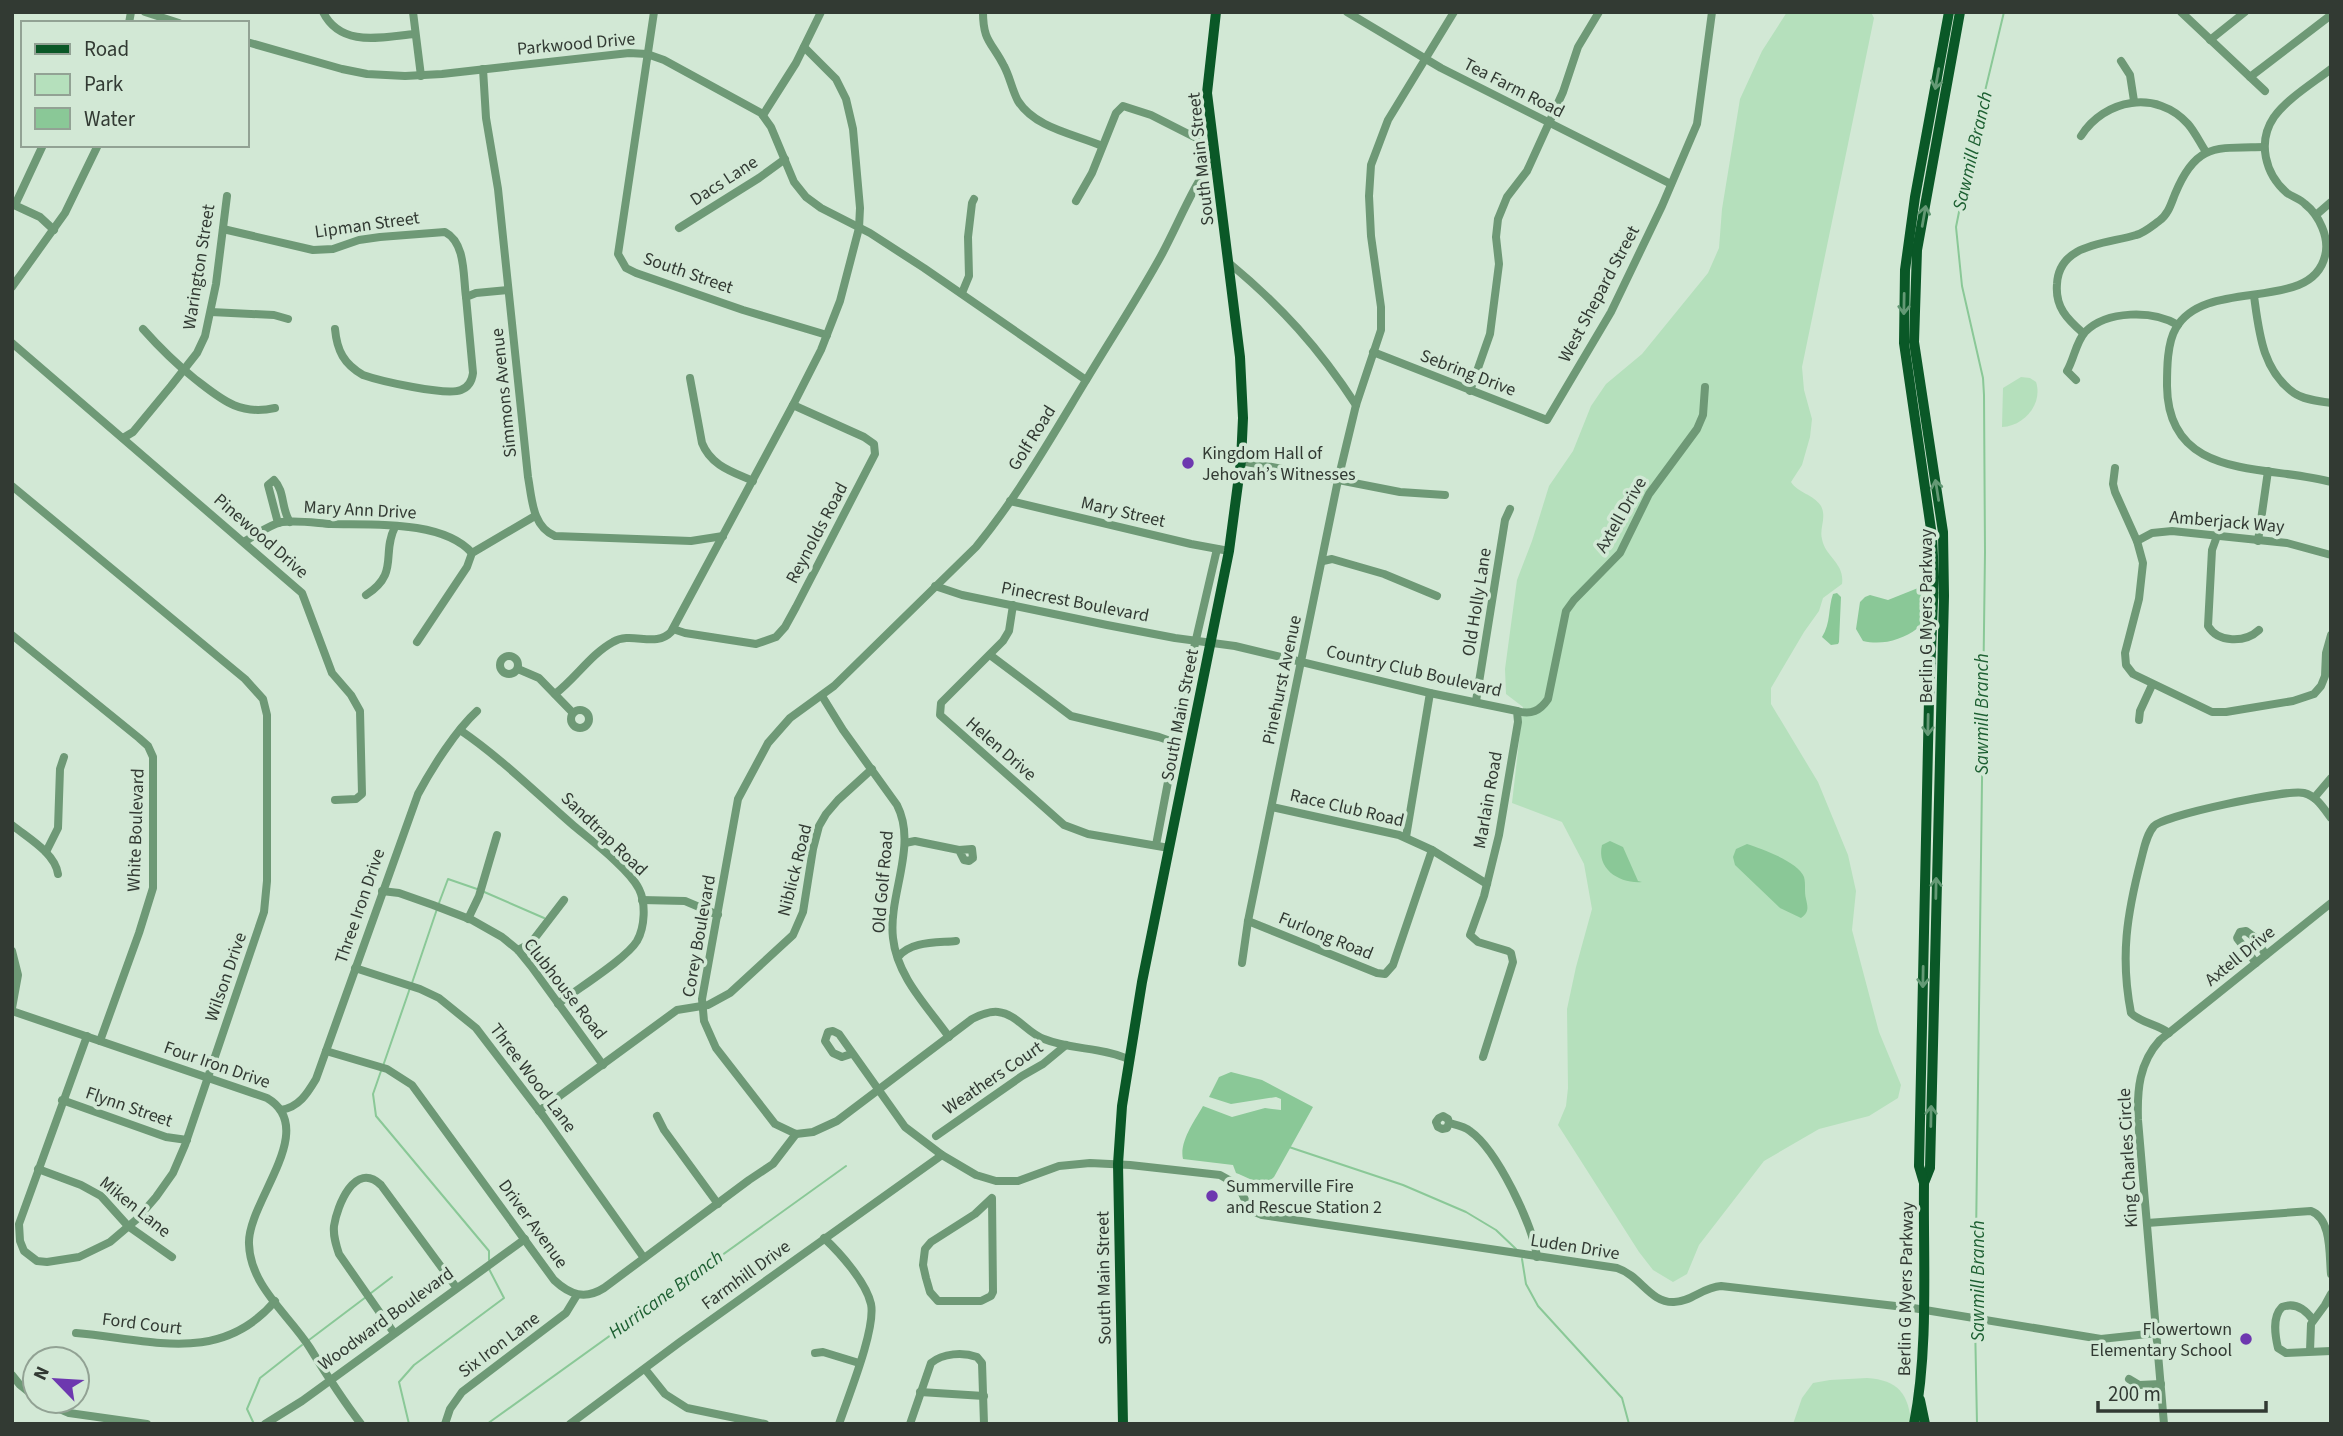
<svg xmlns="http://www.w3.org/2000/svg" width="2343" height="1436" font-family="'Source Sans 3',sans-serif">
<style>
.green{fill:#b5e0bc}
.water{fill:#8ac897}
.lines{fill:none;stroke-linecap:round;stroke-linejoin:round}
.stream{stroke:#8ac897;stroke-width:2}
.minor{stroke:#6e9976;stroke-width:8}
.major{stroke:#0a5827;stroke-width:10}
.oneway{stroke:#649975}
.poi-dot{fill:#6d38af;stroke:#d2e8d5;stroke-width:2.5}
.labels{text-anchor:middle;dominant-baseline:central;stroke-width:7;stroke-linejoin:round;paint-order:stroke}
.street-label{font-size:18px;fill:#323a33;stroke:#d2e8d5}
.poi-label{font-size:18px;fill:#323a33;stroke:#d2e8d5;text-anchor:start}
.water-label{font-size:19px;font-style:italic;fill:#1c5f31;stroke:#d2e8d5}
</style>
<rect width="100%" height="100%" fill="#d2e8d5"/>
<!-- green -->
<g class="green">
<path d="M1787,12H1871L1874,18L1802,367L1804,390L1812,419L1810,437L1802,465L1791,482C1798,493 1813,494 1821,506C1827,518 1819,528 1822,539C1825,557 1845,563 1842,584L1823,598L1819,611L1804,632L1771,688V704L1818,782L1848,855L1856,891L1852,930L1879,1032L1901,1085L1898,1098L1869,1116L1819,1129L1764,1161L1699,1245L1687,1274L1673,1282L1653,1270L1639,1252L1558,1125L1566,1106L1568,1088L1567,1009L1576,967L1592,909L1584,864L1562,822L1512,803L1523,707L1506,694L1505,669L1517,580L1532,541L1549,486L1573,451L1591,406L1606,384L1642,354L1708,273L1719,248L1722,209L1740,99L1762,51Z"/>
<path d="M2021,377L2030,378L2036,382C2043,403 2025,426 2002,427L2003,388Z"/>
<path d="M1867,1378C1898,1380 1909,1394 1911,1424H1793L1802,1398L1813,1383L1830,1380Z"/>
</g>
<!-- water -->
<g class="water">
<path d="M1931,585L1940,593C1934,626 1896,649 1863,641L1856,629L1860,602L1865,597L1870,595L1888,600L1923,586Z"/>
<path d="M1837,593L1841,597L1839,642L1838,644L1831,645L1822,637C1831,623 1828,608 1833,594Z"/>
<path d="M1610,841L1623,847L1638,881L1642,882C1621,884 1596,870 1602,845Z"/>
<path d="M1747,844C1762,849 1799,862 1804,877C1806,884 1804,892 1806,899C1808,908 1809,912 1801,918L1780,908L1735,865L1733,857L1736,849Z"/>
<path d="M1231,1072L1262,1080L1313,1107L1274,1177C1263,1188 1249,1178 1236,1173L1233,1165L1183,1159C1179,1142 1195,1120 1203,1106L1232,1117L1265,1108L1281,1110V1099L1276,1097L1231,1104L1209,1097L1219,1077Z"/>
</g>
<g class="lines">
<!-- stream -->
<g class="stream">
<path d="M482,891L544,918"/>
<path d="M439,903L448,879L477,889"/>
<path d="M412,983L437,909"/>
<path d="M383,1066L410,988"/>
<path d="M381,1071L373,1094L376,1116L489,1251V1260"/>
<path d="M1289,1147L1403,1185L1466,1212L1496,1230L1516,1249"/>
<path d="M1522,1259L1526,1284L1538,1306L1622,1398L1629,1424"/>
<path d="M371,1293L392,1277"/>
<path d="M1975,1315L1985,552L1984,395L1983,378L1962,286L1956,227L1974,137L2004,12"/>
<path d="M1975,1321L1977,1424"/>
<path d="M309,1340L366,1297"/>
<path d="M254,1424L247,1409L260,1378L302,1345"/>
<path d="M409,1424L399,1382L414,1365L504,1298L489,1269"/>
<path d="M487,1424L846,1166"/>
</g>
<!-- minor -->
<g class="minor">
<path d="M145,12L179,23"/>
<path d="M323,12C341,48 382,37 415,34"/>
<path d="M413,12L421,76"/>
<path d="M654,12L618,254L626,268L636,273L743,310L827,335"/>
<path d="M983,12C983,42 992,42 1004,66C1010,77 1012,90 1018,101C1035,128 1074,134 1102,146"/>
<path d="M1347,12L1441,68L1671,184"/>
<path d="M2181,12L2265,91"/>
<path d="M129,23L131,12"/>
<path d="M2210,40L2245,12"/>
<path d="M247,42L342,69L367,74L405,76L442,74L629,53L647,54L664,60L761,113L771,127L794,182L806,197L821,208L870,233L924,268L1086,380"/>
<path d="M2121,61L2130,75L2134,101"/>
<path d="M483,69L486,118L498,189L528,477C532,498 532,527 555,536L691,541L723,536"/>
<path d="M2331,69C2313,83 2288,98 2274,117C2257,142 2265,174 2287,193C2293,197 2300,199 2305,204C2319,215 2330,238 2325,256C2311,314 2206,276 2176,328C2167,343 2167,369 2167,386C2168,482 2267,464 2331,482"/>
<path d="M2250,77L2331,15"/>
<path d="M763,115L796,63L821,12"/>
<path d="M2081,136C2104,99 2157,89 2188,124C2195,132 2200,143 2206,152"/>
<path d="M1076,201L1092,173L1116,113L1123,106L1151,115L1214,147"/>
<path d="M12,204L40,217L54,230"/>
<path d="M15,205L43,145"/>
<path d="M2316,215L2331,202"/>
<path d="M679,228L759,178L785,159"/>
<path d="M223,229L313,250L333,249L359,240L380,237L445,232C466,243 463,276 466,297"/>
<path d="M1229,263C1281,306 1319,348 1356,405"/>
<path d="M12,287L65,213L98,145"/>
<path d="M962,293L969,276L968,237L972,203L974,199"/>
<path d="M2254,296C2259,332 2262,370 2294,393C2304,400 2319,401 2331,403"/>
<path d="M211,312L274,315L288,319"/>
<path d="M143,329C159,347 175,363 195,379C221,399 239,416 275,408"/>
<path d="M335,329C337,351 344,364 363,375C380,381 446,396 461,390C469,387 472,381 473,373L466,297L476,293L508,290"/>
<path d="M2083,333C2067,319 2055,307 2057,284C2059,243 2107,244 2136,235C2144,233 2152,226 2159,221C2168,215 2171,204 2175,194C2196,143 2215,148 2264,147"/>
<path d="M12,343L302,593L332,673L351,695L360,711L362,794L356,799L335,800"/>
<path d="M1373,352L1547,420L1611,312L1662,206L1697,124L1712,12"/>
<path d="M690,378L702,443C711,466 733,472 753,481"/>
<path d="M2076,380L2067,371C2074,359 2076,342 2085,332C2107,310 2153,310 2178,325"/>
<path d="M1470,391L1490,334L1499,264L1496,237L1498,219L1507,197L1527,171L1563,92L1578,47L1599,12"/>
<path d="M123,438L133,432L171,386L197,353L205,336L216,284L227,196"/>
<path d="M1241,461L1400,492L1445,495"/>
<path d="M2115,468L2113,484L2115,492L2137,541L2143,563L2139,599L2125,653L2126,665L2133,674L2212,712H2226L2293,701L2314,694L2321,686L2325,676L2326,653L2331,635"/>
<path d="M12,486L245,679L263,699L267,715V881L264,912L185,1145L173,1173L156,1197L137,1219L110,1242L79,1257L47,1262L37,1261L24,1251L20,1241L19,1224L87,1036"/>
<path d="M1010,501L1191,544L1229,551"/>
<path d="M278,523L268,485L274,480C285,491 281,509 290,522"/>
<path d="M2217,536L2212,550L2208,626C2218,643 2245,643 2259,630"/>
<path d="M2137,541L2152,533L2172,531L2287,543L2331,555"/>
<path d="M2258,541L2268,471"/>
<path d="M244,542C256,535 268,525 282,522C298,520 316,523 331,524C372,525 443,520 472,553"/>
<path d="M1323,561L1332,559L1384,574L1437,596"/>
<path d="M935,586L962,595L1107,625L1175,638L1235,646L1430,693L1517,711L1518,722L1499,835L1484,896L1470,935L1478,942L1508,951L1511,953L1513,962L1483,1057"/>
<path d="M366,595C400,573 381,554 395,527"/>
<path d="M1013,605L1009,631L1003,641L941,703L940,715L1064,825L1088,834L1169,848"/>
<path d="M673,629L685,633L756,644L776,637L785,627L796,607L875,454L874,444L864,437L793,405"/>
<path d="M12,635L139,738L148,746L153,757V888L139,933L100,1041"/>
<path d="M417,642L467,567L472,553L535,516"/>
<path d="M990,655L1071,716L1159,737L1176,743"/>
<circle cx="509" cy="665" r="9"/>
<path d="M518,669L539,678L573,713"/>
<path d="M555,694C575,679 591,654 613,642C631,631 656,648 671,632L793,405L821,350L840,301L859,228L860,208L853,129L846,99L836,79L804,47"/>
<path d="M822,696L843,730L897,805C918,846 888,895 893,938C897,977 928,1007 949,1037"/>
<path d="M1476,701L1505,520L1510,509"/>
<circle cx="580" cy="719" r="9"/>
<path d="M1517,711C1531,715 1540,711 1548,699L1566,611L1574,600L1620,553L1649,494L1697,429L1703,415L1705,387"/>
<path d="M2139,720L2140,711L2152,685"/>
<path d="M460,730C501,758 536,793 574,826C592,841 629,869 639,889C646,903 645,927 637,941C626,959 577,989 558,1004"/>
<path d="M2314,798L2331,778"/>
<path d="M1272,807L1399,835L1432,850L1487,884"/>
<path d="M12,825C28,838 55,853 58,874"/>
<path d="M1406,837L1430,693"/>
<path d="M905,843L915,841L959,850L964,860L969,861L973,858L972,849L959,850"/>
<path d="M1156,845L1191,661L1217,549"/>
<path d="M46,852L58,828L60,769L64,757"/>
<path d="M382,891L399,893L433,905L472,920L502,937L518,950L531,966L603,1065"/>
<path d="M642,900L685,901L718,915"/>
<path d="M468,919L479,896L497,835"/>
<path d="M1248,921L1377,973L1385,974L1393,965L1432,850"/>
<path d="M518,950L531,943L564,900"/>
<path d="M12,951L18,975L12,1008"/>
<path d="M898,957C911,941 936,943 956,941"/>
<path d="M1242,963L1248,921L1338,480L1356,405L1381,330V307L1371,236L1369,196L1371,165L1388,120L1454,12"/>
<path d="M2256,963L2237,938L2240,932L2246,931L2254,937L2266,955"/>
<path d="M355,968L420,989L439,998L476,1028L544,1117L644,1258"/>
<path d="M12,1011L267,1098C320,1129 247,1202 249,1244C250,1286 289,1315 310,1348C326,1374 342,1399 361,1424"/>
<path d="M2169,1033C2157,1024 2141,1023 2131,1013C2120,957 2127,914 2141,860C2144,849 2146,835 2154,826C2165,815 2288,789 2304,793C2317,796 2324,809 2331,818"/>
<path d="M326,1051L387,1069L412,1085L554,1280C570,1295 585,1300 604,1288L749,1180L773,1164L796,1134"/>
<path d="M851,1054L842,1057L833,1053L825,1041L828,1032L833,1031L839,1034L905,1127L942,1155L976,1175L996,1181H1018L1059,1166L1090,1163L1130,1165L1220,1175L1238,1185L1247,1204L1255,1212L1262,1215L1617,1268C1641,1276 1650,1303 1674,1302C1691,1302 1703,1287 1721,1286L1913,1308L2101,1339L2157,1333"/>
<path d="M1128,1059C1101,1047 1071,1050 1044,1039C1027,1033 1017,1014 998,1012C989,1011 980,1015 972,1019L837,1121L813,1132L796,1134L775,1124L716,1048L704,1021L702,999L738,799L768,743L790,718L834,686L976,547C1018,496 1051,438 1085,382C1110,340 1138,298 1162,254C1179,222 1193,186 1215,156"/>
<path d="M62,1100L166,1137L187,1140"/>
<path d="M281,1110C299,1107 307,1094 316,1079L418,794C432,768 456,730 477,711"/>
<path d="M539,1111L677,1010L708,1005L730,993L793,935L803,912L813,849L819,826L826,814L838,800L872,769"/>
<path d="M657,1116L664,1130L718,1204"/>
<path d="M1449,1123L1447,1128L1442,1129L1438,1127L1436,1122L1439,1118L1443,1116L1448,1119L1449,1123C1457,1125 1464,1126 1470,1131C1497,1150 1533,1225 1537,1257"/>
<path d="M936,1136L1022,1076L1043,1064L1066,1045"/>
<path d="M38,1169L81,1185L101,1196L128,1226L172,1257"/>
<path d="M992,1198L993,1292L991,1296L981,1301H938L930,1292L926,1278L923,1265L925,1249L931,1242L975,1214Z"/>
<path d="M2147,1223L2311,1211C2332,1219 2329,1255 2331,1274"/>
<path d="M824,1238C840,1253 866,1282 871,1304C876,1329 848,1397 839,1424"/>
<path d="M2313,1320C2305,1309 2295,1302 2282,1307C2272,1317 2275,1335 2278,1348L2286,1353L2331,1351"/>
<path d="M76,1333C149,1339 220,1366 275,1301"/>
<path d="M394,1333L339,1254C336,1245 333,1236 334,1226C337,1206 355,1160 381,1185L456,1287"/>
<path d="M2310,1351L2311,1324L2325,1305L2331,1294"/>
<path d="M815,1353L823,1352L859,1363"/>
<path d="M645,1369L665,1394L687,1408L765,1424"/>
<path d="M12,1375L20,1385L35,1397"/>
<path d="M2129,1379L2139,1385L2161,1384"/>
<path d="M920,1392L984,1396"/>
<path d="M41,1401L69,1413L147,1424"/>
<path d="M265,1424L302,1401L525,1239"/>
<path d="M445,1424L450,1409L462,1392L566,1313L577,1295"/>
<path d="M570,1424L680,1342L942,1155"/>
<path d="M910,1424L931,1363C943,1353 963,1352 977,1357L982,1363L984,1424"/>
<path d="M2164,1424L2138,1120C2137,1090 2139,1063 2160,1040L2331,903"/>
</g>
<!-- major -->
<g class="major">
<path d="M1924,1183L1930,1168L1944,596L1943,532L1914,342L1917,250L1960,12"/>
<path d="M1920,1400L1925,1424"/>
<path d="M1123,1424L1118,1164L1122,1106L1142,982L1229,551L1241,461L1243,418L1240,357L1207,93L1216,12"/>
<path d="M1914,1424C1929,1347 1923,1261 1924,1183L1919,1166L1929,699L1934,577L1932,536L1904,343L1905,270L1915,197L1949,12"/>
</g>
</g>
<!-- one-way arrows -->
<defs><path id="oneway-shaft" d="M-6 0H5M1.5-3L5.5 0L1.5 3" fill="none" stroke-width="1.6" stroke-linecap="round" stroke-linejoin="round" transform="scale(1.75)"/></defs>
<g class="oneway">
<use href="#oneway-shaft" transform="translate(1937 79) rotate(100)"/>
<use href="#oneway-shaft" transform="translate(1924 216) rotate(-80)"/>
<use href="#oneway-shaft" transform="translate(1904 304) rotate(91)"/>
<use href="#oneway-shaft" transform="translate(1937 490) rotate(-99)"/>
<use href="#oneway-shaft" transform="translate(1928 725) rotate(91)"/>
<use href="#oneway-shaft" transform="translate(1936 888) rotate(-89)"/>
<use href="#oneway-shaft" transform="translate(1923 977) rotate(91)"/>
<use href="#oneway-shaft" transform="translate(1931 1116) rotate(-89)"/>
</g>
<!-- markers -->
<g class="poi-dot">
<circle cx="1188" cy="463" r="7"/>
<circle cx="1212" cy="1196" r="7"/>
<circle cx="2246" cy="1339" r="7"/>
</g>
<g class="labels">
<!-- street labels -->
<g class="street-label">
<text transform="translate(576 44) rotate(-5)">Parkwood Drive</text>
<text transform="translate(1514 88) rotate(27)">Tea Farm Road</text>
<text transform="translate(1201 159) rotate(-96)">South Main Street</text>
<text transform="translate(724 181) rotate(-33)">Dacs Lane</text>
<text transform="translate(367 225) rotate(-8)">Lipman Street</text>
<text transform="translate(199 267) rotate(-81)">Warington Street</text>
<text transform="translate(688 273) rotate(19)">South Street</text>
<text transform="translate(1599 294) rotate(-62)">West Shepard Street</text>
<text transform="translate(1468 373) rotate(21)">Sebring Drive</text>
<text transform="translate(504 393) rotate(-96)">Simmons Avenue</text>
<text transform="translate(1032 438) rotate(-58)">Golf Road</text>
<text transform="translate(360 510) rotate(3)">Mary Ann Drive</text>
<text transform="translate(1123 512) rotate(13)">Mary Street</text>
<text transform="translate(1621 515) rotate(-60)">Axtell Drive</text>
<text transform="translate(2227 522) rotate(5)">Amberjack Way</text>
<text transform="translate(817 533) rotate(-62)">Reynolds Road</text>
<text transform="translate(261 536) rotate(41)">Pinewood Drive</text>
<text transform="translate(1075 602) rotate(11)">Pinecrest Boulevard</text>
<text transform="translate(1477 602) rotate(-81)">Old Holly Lane</text>
<text transform="translate(1926 616) rotate(-90)">Berlin G Myers Parkway</text>
<text transform="translate(1414 671) rotate(13)">Country Club Boulevard</text>
<text transform="translate(1282 680) rotate(-78)">Pinehurst Avenue</text>
<text transform="translate(1180 715) rotate(-79)">South Main Street</text>
<text transform="translate(1001 749) rotate(41)">Helen Drive</text>
<text transform="translate(1488 800) rotate(-80)">Marlain Road</text>
<text transform="translate(1347 808) rotate(13)">Race Club Road</text>
<text transform="translate(136 830) rotate(-88)">White Boulevard</text>
<text transform="translate(604 834) rotate(44)">Sandtrap Road</text>
<text transform="translate(795 870) rotate(-76)">Niblick Road</text>
<text transform="translate(883 882) rotate(-85)">Old Golf Road</text>
<text transform="translate(360 906) rotate(-71)">Three Iron Drive</text>
<text transform="translate(699 936) rotate(-80)">Corey Boulevard</text>
<text transform="translate(1326 936) rotate(22)">Furlong Road</text>
<text transform="translate(2240 956) rotate(-39)">Axtell Drive</text>
<text transform="translate(226 977) rotate(-71)">Wilson Drive</text>
<text transform="translate(565 989) rotate(52)">Clubhouse Road</text>
<text transform="translate(217 1065) rotate(19)">Four Iron Drive</text>
<text transform="translate(533 1078) rotate(53)">Three Wood Lane</text>
<text transform="translate(993 1078) rotate(-34)">Weathers Court</text>
<text transform="translate(129 1107) rotate(19)">Flynn Street</text>
<text transform="translate(2128 1158) rotate(-93)">King Charles Circle</text>
<text transform="translate(135 1207) rotate(39)">Miken Lane</text>
<text transform="translate(533 1224) rotate(54)">Driver Avenue</text>
<text transform="translate(1575 1247) rotate(9)">Luden Drive</text>
<text transform="translate(746 1275) rotate(-36)">Farmhill Drive</text>
<text transform="translate(1104 1278) rotate(-91)">South Main Street</text>
<text transform="translate(1906 1289) rotate(-89)">Berlin G Myers Parkway</text>
<text transform="translate(386 1319) rotate(-36)">Woodward Boulevard</text>
<text transform="translate(142 1324) rotate(7)">Ford Court</text>
<text transform="translate(499 1345) rotate(-37)">Six Iron Lane</text>
</g>
<!-- poi labels -->
<g class="poi-label">
<text x="1202" y="453">Kingdom Hall of<tspan x="1202" dy="21">Jehovah’s Witnesses</tspan></text>
<text x="1226" y="1186">Summerville Fire<tspan x="1226" dy="21">and Rescue Station 2</tspan></text>
<text x="2232" y="1329" text-anchor="end">Flowertown<tspan x="2232" dy="21">Elementary School</tspan></text>
</g>
<!-- water labels -->
<g class="water-label">
<text transform="translate(1973 151) rotate(-77)">Sawmill Branch</text>
<text transform="translate(1982 714) rotate(-90)">Sawmill Branch</text>
<text transform="translate(1978 1281) rotate(-90)">Sawmill Branch</text>
<text transform="translate(666 1295) rotate(-36)">Hurricane Branch</text>
</g>
</g>
<!-- border -->
<rect width="2343" height="1436" fill="none" stroke="#323a33" stroke-width="28"/>
<!-- legend -->
<rect x="21" y="21" width="228" height="126" fill="#d2e8d5" stroke="#92a294" stroke-width="2"/>
<rect x="35" y="44" width="35" height="10" fill="#0a5827" stroke="#92a294" stroke-width="2"/>
<text x="84" y="56" font-size="21" fill="#323a33">Road</text>
<rect x="35" y="74" width="35" height="21" fill="#b5e0bc" stroke="#92a294" stroke-width="2"/>
<text x="84" y="91" font-size="21" fill="#323a33">Park</text>
<rect x="35" y="108" width="35" height="21" fill="#8ac897" stroke="#92a294" stroke-width="2"/>
<text x="84" y="126" font-size="21" fill="#323a33">Water</text>
<!-- north arrow -->
<g transform="translate(56 1380) rotate(295)"><circle r="33" fill="#d2e8d5" stroke="#92a294" stroke-width="2"/>
<path d="M0-5L12 26L0 18L-12 26Z" fill="#6d38af"/>
<text y="-10" font-size="19" font-weight="bold" text-anchor="middle" fill="#323a33">N</text>
</g>
<!-- scale -->
<path d="M2098 1401v10h168v-10" fill="none" stroke="#323a33" stroke-width="3.5"/>
<text x="2108" y="1401" font-size="21" fill="#323a33" stroke="#d2e8d5" stroke-width="5" paint-order="stroke">200 m</text>
</svg>
